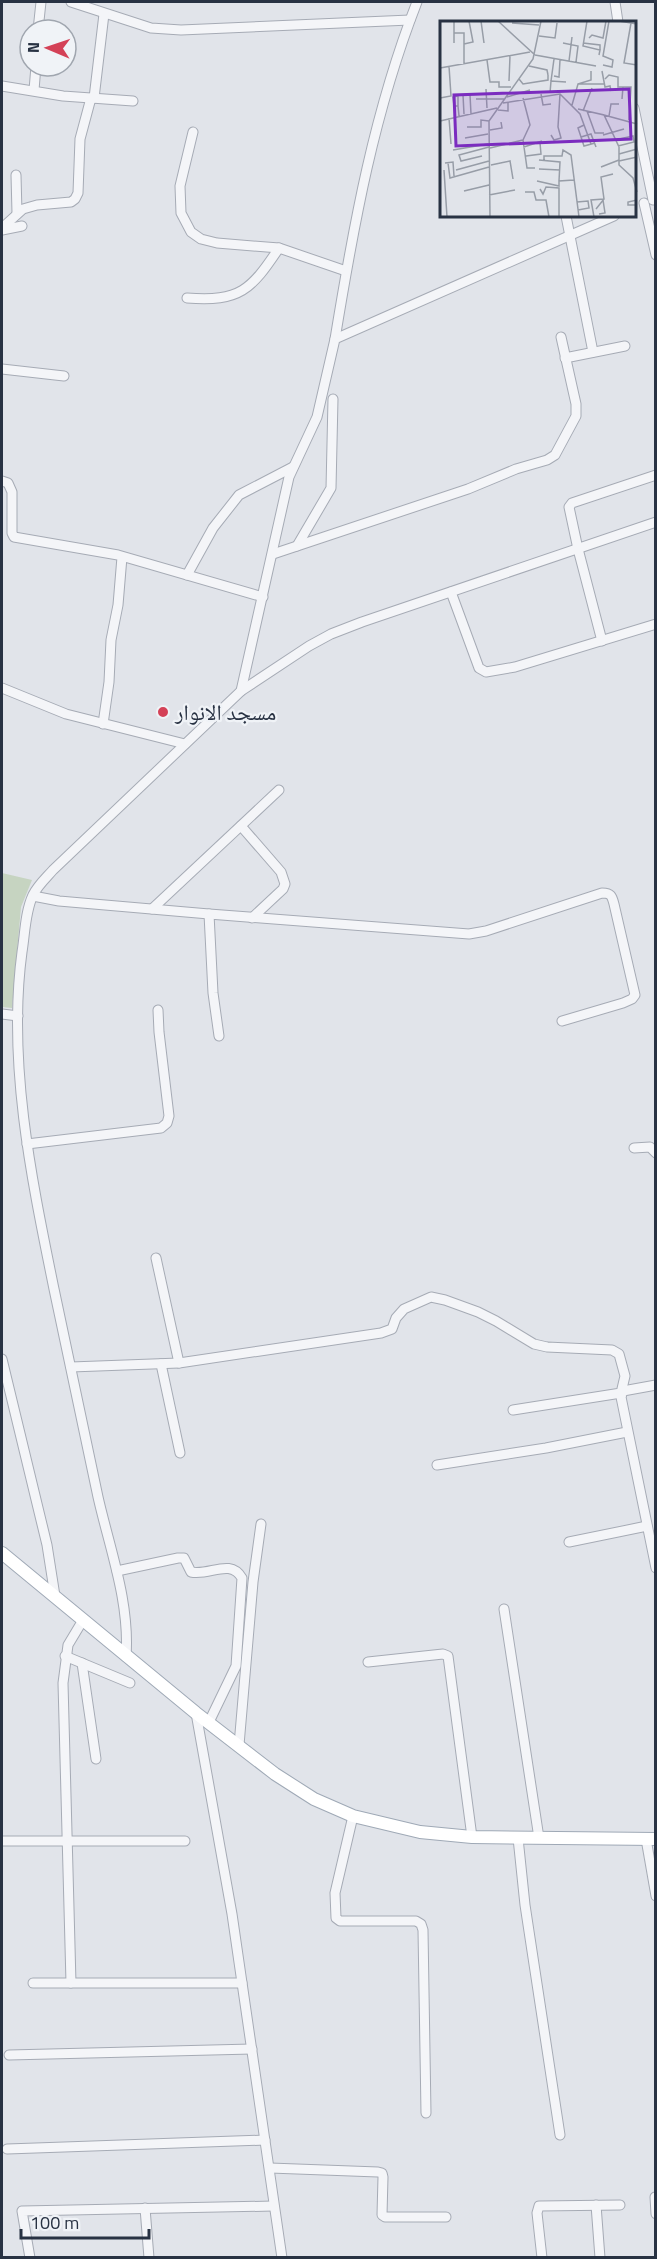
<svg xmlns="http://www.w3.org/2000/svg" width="657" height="2259" font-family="'Titillium Web','Noto Naskh Arabic',sans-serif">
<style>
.green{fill:#c6d4c1}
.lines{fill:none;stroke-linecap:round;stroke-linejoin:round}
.minor-casing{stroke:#a6abb5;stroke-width:11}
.major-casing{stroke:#9fa9b6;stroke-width:14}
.minor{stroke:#f4f5f8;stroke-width:9}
.major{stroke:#fff;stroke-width:12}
.poi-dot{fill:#d44157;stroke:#f0f3f7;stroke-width:2}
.labels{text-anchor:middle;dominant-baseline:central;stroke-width:4.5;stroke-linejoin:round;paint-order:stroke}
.poi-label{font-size:22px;fill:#283243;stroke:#f0f3f7;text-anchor:start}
.inset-road{fill:none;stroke:#979da7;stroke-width:1.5}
.view{fill:#7b2cbf;fill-opacity:0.15;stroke:#7b2cbf;stroke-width:3}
.inset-edge{fill:none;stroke:#283243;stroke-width:3}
</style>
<rect width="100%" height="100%" fill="#e1e4ea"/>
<!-- green -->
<path class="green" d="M2,873L32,880L21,907L12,1008L2,1007Z"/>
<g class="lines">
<!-- minor casing -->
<g class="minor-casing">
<g id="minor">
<path d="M71,2L151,28L181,30L410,20"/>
<path d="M615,2L618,22"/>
<path d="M38,30L41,2"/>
<path d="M2,86L63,96L133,101"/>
<path d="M34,90L36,66"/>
<path d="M94,98L104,14"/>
<path d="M634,108L653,200"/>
<path d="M193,132L180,186L181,213L191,232L201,239L217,243L279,248L346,271"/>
<path d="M16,175L17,213"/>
<path d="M644,203L656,255"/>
<path d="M566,216L593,352"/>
<path d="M2,228L23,209L37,205L71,202L75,199L78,193L80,139L91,98"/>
<path d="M2,230L22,226"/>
<path d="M187,298C240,302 251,290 279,248"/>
<path d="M335,339C354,223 374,112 417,2"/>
<path d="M565,358L625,346"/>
<path d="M2,369L64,376"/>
<path d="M2,481L8,483L12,492V533L14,537L118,555L263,597"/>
<path d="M297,546L331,488L333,399"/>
<path d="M273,554L468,489L516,469L547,460L555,455L576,416V404L561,337"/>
<path d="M187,575L213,528L239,495L293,467"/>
<path d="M451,592L479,668L486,672L515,667L656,624"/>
<path d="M602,641L578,549L569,507L572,503L656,475"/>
<path d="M2,688L66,714L185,744"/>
<path d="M241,691L289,477L317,417L335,339L614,216"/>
<path d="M103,724L109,682L111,640L118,605L122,557"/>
<path d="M241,826L281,872L285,884L283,889L252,918"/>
<path d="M33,896L59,901L209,914L469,934L486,931L602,893C611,893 612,896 614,904L635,995L632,999L623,1003L562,1021"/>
<path d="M152,909L279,790"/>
<path d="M209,914L213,993L219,1036"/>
<path d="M2,1014L18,1016"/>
<path d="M27,1144L161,1128L167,1123L169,1116L159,1032L158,1010"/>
<path d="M634,1148L650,1147L656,1153"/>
<path d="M156,1258L179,1363"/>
<path d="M2,1359L47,1545L55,1596"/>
<path d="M161,1364L180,1453"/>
<path d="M71,1367L179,1363L381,1333L392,1329L396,1318L404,1309L431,1297L445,1300L478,1312L496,1321L534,1344L547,1347L612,1350L619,1354L625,1376L621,1393L513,1410"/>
<path d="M656,1385L623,1391L621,1397L656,1568"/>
<path d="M437,1465L546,1448L627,1432"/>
<path d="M569,1542L647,1526"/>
<path d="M117,1571L178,1558H184L191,1572C210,1576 230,1558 242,1578L236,1666L209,1722"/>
<path d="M504,1609L539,1838"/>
<path d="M65,1656L130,1683"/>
<path d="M126,1657C130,1602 110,1550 98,1497C83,1428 69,1358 54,1289C32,1181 7,1063 22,952C25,934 25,912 33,895C38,885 46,878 53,870L241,691L309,646L331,634L362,622L656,522"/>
<path d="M368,1662L443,1654L448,1656L472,1837"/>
<path d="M82,1663L96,1759"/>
<path d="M196,1713L232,1914L282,2258"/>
<path d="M239,1745L253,1582L261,1524"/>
<path d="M353,1816L335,1893L336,1918L340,1921H416L421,1924L423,1930L426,2113"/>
<path d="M518,1838L525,1905L560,2135"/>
<path d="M646,1839L656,1896"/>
<path d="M2,1841H185"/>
<path d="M33,1983H242"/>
<path d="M71,1983L63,1683L68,1645L83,1620"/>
<path d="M9,2055L252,2049"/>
<path d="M7,2149L265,2140"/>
<path d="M270,2168L378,2172L382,2173L383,2177L382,2215L385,2217H446"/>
<path d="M655,2197L656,2214"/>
<path d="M596,2205L600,2258"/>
<path d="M145,2208L149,2258"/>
<path d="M30,2258L22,2211L273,2206"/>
<path d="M542,2258L537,2213L539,2206L620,2205"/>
</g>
</g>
<!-- major casing -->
<g class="major-casing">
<path id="major" d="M2,1553L196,1713L275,1774L314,1799L353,1816L420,1832L472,1837L656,1839"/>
</g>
<!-- minor -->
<use href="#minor" class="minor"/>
<!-- major -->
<use href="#major" class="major"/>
</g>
<!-- markers -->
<circle class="poi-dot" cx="163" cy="712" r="6"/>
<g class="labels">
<!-- poi labels -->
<g class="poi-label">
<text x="175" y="712">مسجد الانوار</text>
</g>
</g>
<!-- overview -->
<g transform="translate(440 21)">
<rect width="196" height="196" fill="#e1e4ea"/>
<path class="inset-road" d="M41,0L44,22M58,0L95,34M147,0L143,25L160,29L159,34M179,0L197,3M72,2L99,4M191,2L184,42L197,44M14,12H24V43M99,15L115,17L117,2M149,17L152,14L163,17L166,0M14,22V0H20M123,22L138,25L136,41M143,22L160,24V29M24,23L33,21L29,0M95,34L156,45M47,39L50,61H59V66H71M129,40L132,16M163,44L172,46L173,39L163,35L169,0M89,45L107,49L108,54M0,47L90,31M162,50L165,66L170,65L171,70M114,55L119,56L120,39M79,58L83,63L108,59V54M165,58L169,54L178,56V66H184M69,60L70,35M111,60L114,38M138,63L151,59V50M46,68L47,87M110,72L111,60L126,61M101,73L103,84L111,83M23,74L24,93M30,74L31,93M67,76L90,69M0,77L11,75L9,45M36,78H64M182,78L183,66H191L189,99M63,82L120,73L140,93L151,123M132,84L138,63H165M18,85H14L13,76L18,75V85L19,95M138,88L164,94L179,126V144L193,157L197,171M58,89L68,90V81M143,90L152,67M147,90L155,112H164M164,94L197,103M169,95L171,83H179M9,97L11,123M0,100L57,87M144,104L138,107L144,125L155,122M27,106H41V99L49,100M50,109L62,107L61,101M111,114L114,119L121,117L118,106L120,73M163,114L184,108M141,116L151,113L156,126M25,117L48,113M83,119L90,104L83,77M175,119L193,115L194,121L178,125M84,126L87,147H95M50,127L83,119L84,126L102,120M13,129L48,123M179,133L197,128M42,135L21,140L19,134L49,126M86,135L101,133L100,122M99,139L120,141L119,160M104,140V135H122L123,129L131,134L139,196M179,140L197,136M5,142L13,141L14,155M8,142L10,157L49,146M51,144L70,140L73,158M161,146L179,139M99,148L120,149M4,149L7,196M16,149L49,140M97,160L119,165V160L134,159M100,168L103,173L106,166L119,167V196M24,170L49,164M85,171H94L96,179H106L109,196M49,174L75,169M197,179L188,181V184H197M137,181L148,180L149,187L138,189M156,188L164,178L161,156L173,153M159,193L165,192L163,179M50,196L49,100L93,38L101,0M154,196L151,179L164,178"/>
<path class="view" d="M189,68L191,118L16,125L14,74Z"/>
<rect width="196" height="196" class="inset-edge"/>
</g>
<!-- border -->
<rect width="657" height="2259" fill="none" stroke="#283243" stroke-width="6"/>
<!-- north arrow -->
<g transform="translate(48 48) rotate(272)"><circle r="28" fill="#f0f3f7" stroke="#a0a6af" stroke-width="1.5"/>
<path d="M0-4.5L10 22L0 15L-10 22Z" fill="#d44157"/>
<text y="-9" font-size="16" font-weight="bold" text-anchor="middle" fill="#283243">N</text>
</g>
<!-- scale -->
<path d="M21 2229v9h128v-9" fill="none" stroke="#283243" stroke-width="3"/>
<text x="30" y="2229" font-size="18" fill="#283243" stroke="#f0f3f7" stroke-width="4.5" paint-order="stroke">100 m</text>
</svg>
